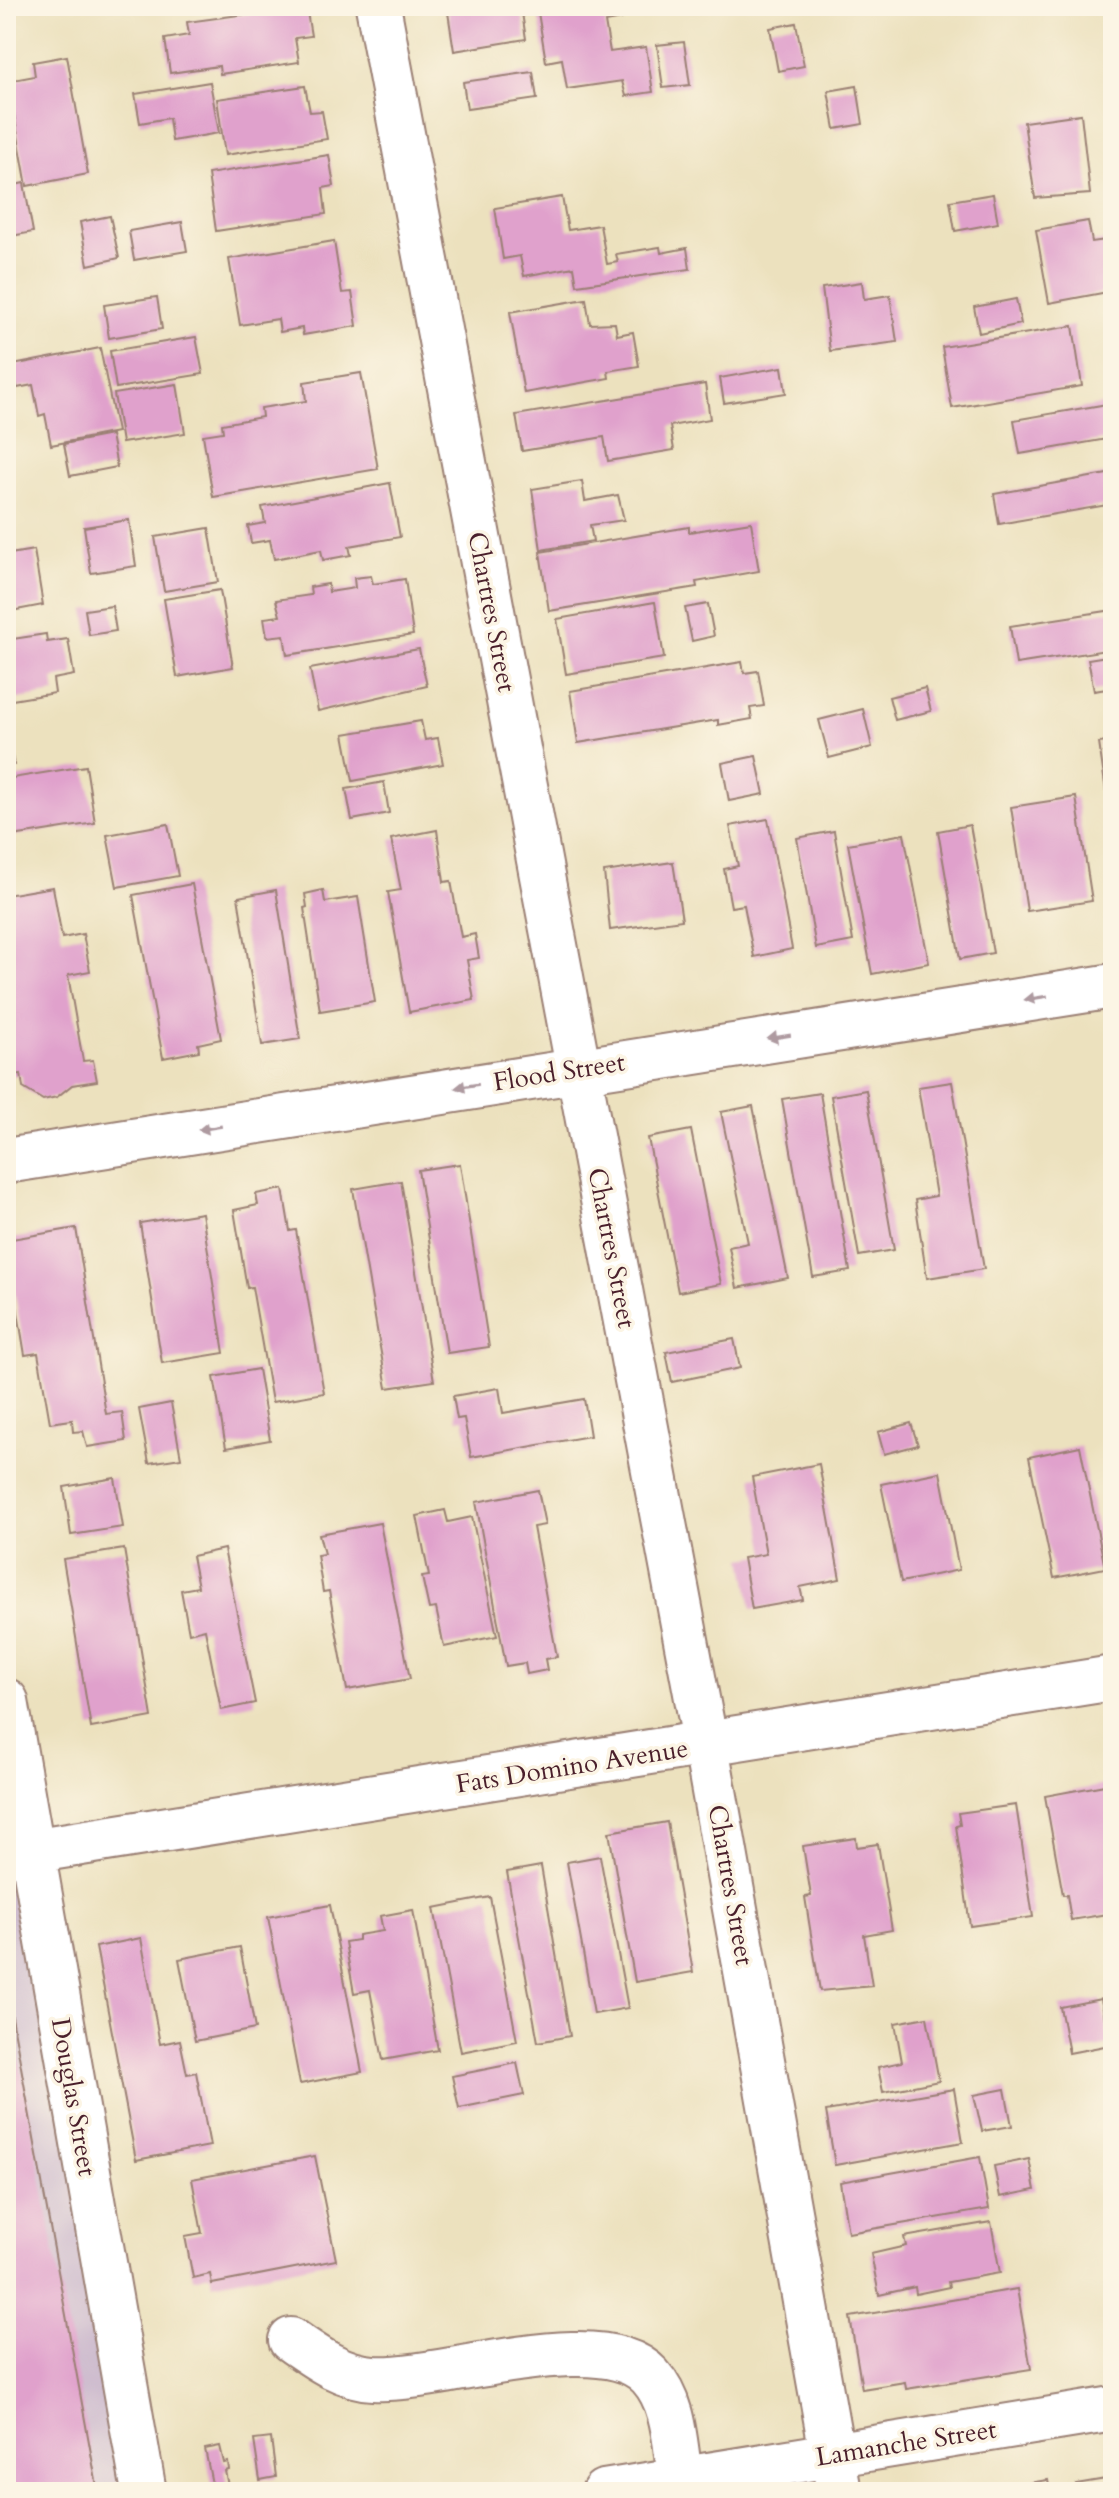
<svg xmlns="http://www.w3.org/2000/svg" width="1119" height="2498" font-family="Cardo,serif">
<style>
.industrial{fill:#cfbdcf}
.building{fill:#e0a1cc}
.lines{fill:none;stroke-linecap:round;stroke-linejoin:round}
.minor-casing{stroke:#9b8074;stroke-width:48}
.minor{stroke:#fff;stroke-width:44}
.oneway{fill:#ae9aa0}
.labels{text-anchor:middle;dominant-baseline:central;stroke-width:7;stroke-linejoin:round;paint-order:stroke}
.street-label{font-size:26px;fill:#4a1f2b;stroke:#fcf5e5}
</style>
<rect width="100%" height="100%" fill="#fcf5e5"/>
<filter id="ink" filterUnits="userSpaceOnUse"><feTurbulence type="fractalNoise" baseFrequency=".0125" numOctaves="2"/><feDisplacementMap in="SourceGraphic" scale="16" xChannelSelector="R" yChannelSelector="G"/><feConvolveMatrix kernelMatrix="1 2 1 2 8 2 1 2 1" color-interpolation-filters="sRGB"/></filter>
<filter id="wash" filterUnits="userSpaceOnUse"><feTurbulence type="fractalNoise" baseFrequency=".006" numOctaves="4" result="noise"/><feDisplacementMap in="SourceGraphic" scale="32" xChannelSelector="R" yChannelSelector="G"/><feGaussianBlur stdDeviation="1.8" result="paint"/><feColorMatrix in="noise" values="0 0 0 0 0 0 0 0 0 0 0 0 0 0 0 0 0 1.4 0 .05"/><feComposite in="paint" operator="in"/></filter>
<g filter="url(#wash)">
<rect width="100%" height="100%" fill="#ece1be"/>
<!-- industrial -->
<path class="industrial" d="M6,1701L149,2492H6Z"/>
<g id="blocks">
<!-- building -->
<g class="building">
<path d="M306,6L311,36L295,38L299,62L220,74L219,66L170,73L165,39L189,35L187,22Z"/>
<path d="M447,6H521L526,39L454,51Z"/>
<path d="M537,6H619L621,19L605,22L610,52L646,47L653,92L626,96L622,81L567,89L562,59L546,62Z"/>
<path d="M796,23L804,66L778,71L770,28Z"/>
<path d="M684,42L690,85L663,88L657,45Z"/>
<path d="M67,56L88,174L27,186L8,81L35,76L33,62Z"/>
<path d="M533,72L537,99L467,109L463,82Z"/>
<path d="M210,82L219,133L172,141L169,118L140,123L135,94Z"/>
<path d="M305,86L310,112L322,111L327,139L225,155L217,99Z"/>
<path d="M857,86L863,124L835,129L828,91Z"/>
<path d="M1081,114L1090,194L1035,198L1024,122Z"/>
<path d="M329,155L334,186L323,188L326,214L216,231L208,174Z"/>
<path d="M24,183L33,232L6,237V187Z"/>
<path d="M993,194L998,223L955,231L950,201Z"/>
<path d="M562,197L568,230L600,225L607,264L618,262L616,254L660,247L661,253L687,248L690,269L577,285L574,267L524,276L520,256L503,259L495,208Z"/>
<path d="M110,216L119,258L88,265L80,222Z"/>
<path d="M1088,221L1092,242L1106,240L1113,291L1049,303L1036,230Z"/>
<path d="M182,222L187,251L134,260L129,231Z"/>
<path d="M334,241L342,293L352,292L357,326L303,335L302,328L280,332L278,319L240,325L229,259Z"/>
<path d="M862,282L864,299L890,295L897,342L830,351L822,288Z"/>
<path d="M157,297L162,329L109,338L104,305Z"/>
<path d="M586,299L590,324L615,323L617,335L633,332L639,366L608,371L609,378L524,393L510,312Z"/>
<path d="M1016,299L1021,324L979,333L974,307Z"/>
<path d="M1073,326L1082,386L952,408L942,347Z"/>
<path d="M196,337L203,374L116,388L110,351Z"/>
<path d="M100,348L117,432L51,445L45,414L39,416L33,385L17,388L13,365Z"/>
<path d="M782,367L786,393L724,403L720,378Z"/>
<path d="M361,373L378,469L213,497L203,435L223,432L222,424L262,417L261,408L306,401L304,382Z"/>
<path d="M177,384L185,433L122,443L114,394Z"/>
<path d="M705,384L710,419L670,426L674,450L608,461L604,437L522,451L516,415Z"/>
<path d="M1113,403V438L1020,454L1014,420Z"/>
<path d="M111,435L117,467L70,476L64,444Z"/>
<path d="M1113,473V504L999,524L994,494Z"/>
<path d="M582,481L585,501L618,495L624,520L590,525L593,541L541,550L532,489Z"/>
<path d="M390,483L400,537L349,546L351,555L323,560L321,550L274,559L270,540L251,543L248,526L265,523L262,507Z"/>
<path d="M129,520L136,566L91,573L84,527Z"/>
<path d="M751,522L759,571L696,582L697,587L549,611L540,552L689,527V532Z"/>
<path d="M209,528L218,582L164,591L155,537Z"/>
<path d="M6,538L10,554L34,550L43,605L6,612Z"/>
<path d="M371,576L373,584L405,579L413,635L287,655L284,635L267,637L264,618L280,616L276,600L311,595L310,587L328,584L329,592L355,588L354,578Z"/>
<path d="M220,590L233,667L177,677L164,599Z"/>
<path d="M655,602L664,658L566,674L557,619Z"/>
<path d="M708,604L714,636L692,641L685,608Z"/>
<path d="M112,606L116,631L89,635L85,610Z"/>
<path d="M1113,610V649L1016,664L1010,626Z"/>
<path d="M46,634L47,642L68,639L74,675L53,679L55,693L6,701V640Z"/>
<path d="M419,649L427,686L318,711L310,669Z"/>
<path d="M1113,655V688L1094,691L1088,659Z"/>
<path d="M742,662L744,673L758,671L764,706L750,708L752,719L718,725V720L578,743L570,691Z"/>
<path d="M925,688L931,711L895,720L889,697Z"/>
<path d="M863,709L872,747L829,758L819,720Z"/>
<path d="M421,721L425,740L438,738L443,764L353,781L344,734Z"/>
<path d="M6,728L14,765L6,766Z"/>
<path d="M1113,741V826H1111L1099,743Z"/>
<path d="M756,756L764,794L729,801L722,763Z"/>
<path d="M86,766L95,823L6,837V779Z"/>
<path d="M384,782L389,813L352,820L346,789Z"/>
<path d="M1076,797L1092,901L1027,911L1011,807Z"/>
<path d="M768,819L792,949L754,957L744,905L731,907L724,869L738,866L730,826Z"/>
<path d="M168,824L178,876L117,887L107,835Z"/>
<path d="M970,825L993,953L960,959L938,831Z"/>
<path d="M437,830L444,882L451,881L461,937L475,934L479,958L467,960L474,1000L409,1012L388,892L401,890L391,839Z"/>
<path d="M834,831L853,941L816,948L797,838Z"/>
<path d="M904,834L929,963L872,974L848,844Z"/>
<path d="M673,862L682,920L610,930L604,872Z"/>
<path d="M192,884L221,1039L198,1044L199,1051L163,1058L133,895Z"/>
<path d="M53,887L62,938L83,934L90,971L68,975L83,1061L93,1060L97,1081L72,1085L57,1097L43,1100L23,1088L21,1074L10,1076L6,1053V895Z"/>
<path d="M276,890L300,1039L262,1045L238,897Z"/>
<path d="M323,890L325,902L358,897L375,1002L320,1011L304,908L307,907L305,894Z"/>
<path d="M952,1082L984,1269L927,1278L915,1200L936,1196L918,1087Z"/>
<path d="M866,1090L894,1250L859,1256L831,1096Z"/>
<path d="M820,1093L850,1271L813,1277L782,1099Z"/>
<path d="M753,1106L788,1278L737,1288L729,1247L748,1243L721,1112Z"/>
<path d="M691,1130L721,1284L678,1292L648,1138Z"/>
<path d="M460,1164L489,1347L447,1353L418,1170Z"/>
<path d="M401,1181L434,1381L387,1388L353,1189Z"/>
<path d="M283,1189L290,1231L296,1230L324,1393L272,1402L252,1287L247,1288L234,1210L258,1205L256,1194Z"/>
<path d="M202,1213L224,1353L162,1363L140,1223Z"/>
<path d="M76,1228L106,1414L122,1412L126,1441L87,1447L83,1431L73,1432L72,1420L50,1423L38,1353L25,1355L6,1240Z"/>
<path d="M734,1339L740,1368L672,1382L666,1352Z"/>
<path d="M258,1369L270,1440L226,1448L214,1377Z"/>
<path d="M499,1388L503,1413L584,1399L590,1436L471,1457L464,1418L457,1419L453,1396Z"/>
<path d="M171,1403L181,1458L149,1463L139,1409Z"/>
<path d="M911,1423L918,1445L884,1454L878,1432Z"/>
<path d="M1080,1446L1105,1568L1054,1578L1029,1457Z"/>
<path d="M819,1464L840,1579L800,1587L803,1600L752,1609L743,1558L766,1554L752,1477Z"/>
<path d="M940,1472L959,1570L901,1582L881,1484Z"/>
<path d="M115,1478L123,1527L71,1535L64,1487Z"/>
<path d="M538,1490L545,1525L533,1527L557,1657L545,1659L547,1670L527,1674L525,1663L506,1666L476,1502Z"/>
<path d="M445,1510L448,1522L472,1517L497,1636L444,1647L436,1608L429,1609L422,1577L429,1576L417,1516Z"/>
<path d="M380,1523L410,1679L347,1690L329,1591L323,1592L317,1555L324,1554L319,1534Z"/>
<path d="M124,1549L152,1717L91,1728L63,1559Z"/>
<path d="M224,1549L255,1703L221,1710L205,1629L189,1633L181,1590L198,1587L192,1556Z"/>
<path d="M1110,1784L1113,1913L1071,1920L1067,1895H1063L1045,1796Z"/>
<path d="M1016,1805L1033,1917L970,1926L956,1826L960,1825L958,1813Z"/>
<path d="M667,1822L693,1972L635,1982L609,1832Z"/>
<path d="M856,1838L857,1847L878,1844L892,1930L864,1935L872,1986L820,1991L805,1897L811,1896L803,1846Z"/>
<path d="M600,1856L628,2008L594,2014L567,1862Z"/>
<path d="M541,1866L570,2036L538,2042L507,1872Z"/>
<path d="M490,1897L517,2041L461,2052L434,1908Z"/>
<path d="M330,1905L362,2072L300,2084L268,1917Z"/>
<path d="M413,1910L438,2050L383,2060L370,1990L354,1993L345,1942L358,1940V1935L383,1931L380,1916Z"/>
<path d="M141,1938L160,2044L180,2040L187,2074L196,2072L210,2146L136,2160L96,1947Z"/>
<path d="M240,1947L255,2029L195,2041L179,1959Z"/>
<path d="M8,1995L98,2492H6Z"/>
<path d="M1101,1999L1110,2045L1069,2053L1060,2007Z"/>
<path d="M927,2017L939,2081L883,2092L878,2067L902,2062L895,2023Z"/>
<path d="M517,2063L524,2095L459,2108L452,2076Z"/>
<path d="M954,2089L963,2142L835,2165L826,2111Z"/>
<path d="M1005,2089L1012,2126L982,2131L974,2095Z"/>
<path d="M315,2156L336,2260L212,2284L210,2274L193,2278L185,2236L202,2233L192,2179Z"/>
<path d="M980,2157L989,2209L848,2233L840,2182Z"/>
<path d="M1029,2159L1035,2190L1000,2197L994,2166Z"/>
<path d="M991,2222L1000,2273L948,2282L949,2287L916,2294L915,2287L879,2295L871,2254L906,2246L904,2237Z"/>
<path d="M1017,2289L1031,2369L906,2389L905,2382L862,2389L850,2317Z"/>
<path d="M271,2438L276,2477L260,2480L254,2440Z"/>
<path d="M220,2446L224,2463L228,2462L229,2470L225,2471L228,2486L213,2489L205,2449Z"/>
<path d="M1106,2479L1108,2492H1078L1076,2484Z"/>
<path d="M1048,2480L1050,2492H984V2490Z"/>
</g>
</g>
</g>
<g filter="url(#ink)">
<use href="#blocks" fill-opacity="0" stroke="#9b8074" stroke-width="2"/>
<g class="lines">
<!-- minor casing -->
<g class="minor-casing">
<g id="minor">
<path d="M378,6L706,1746L839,2492"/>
<path d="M6,1161L1113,986"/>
<path d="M6,1701L144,2492"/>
<path d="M31,1851L1113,1678"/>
<path d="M291,2340C317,2358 341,2376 373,2378C438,2383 601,2323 650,2376C678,2407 674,2453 683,2492"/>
<path d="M604,2492L1113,2409"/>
</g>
</g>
<!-- minor -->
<use href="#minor" class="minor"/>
</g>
<!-- one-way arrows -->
<defs><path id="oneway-solid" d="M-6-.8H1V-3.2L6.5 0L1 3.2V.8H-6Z" transform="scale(2)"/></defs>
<g class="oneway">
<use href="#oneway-solid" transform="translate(1036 998) rotate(171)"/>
<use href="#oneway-solid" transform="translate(779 1037) rotate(171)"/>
<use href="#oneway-solid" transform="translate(467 1086) rotate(171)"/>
<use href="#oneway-solid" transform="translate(210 1128) rotate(171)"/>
</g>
</g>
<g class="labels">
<!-- street labels -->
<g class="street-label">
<text transform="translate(492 612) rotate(79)">Chartres Street</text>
<text transform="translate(559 1072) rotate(-9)">Flood Street</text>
<text transform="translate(612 1248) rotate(79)">Chartres Street</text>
<text transform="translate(572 1766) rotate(-9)">Fats Domino Avenue</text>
<text transform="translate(731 1885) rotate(80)">Chartres Street</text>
<text transform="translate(74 2097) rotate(80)">Douglas Street</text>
<text transform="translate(906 2443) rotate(-9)">Lamanche Street</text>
</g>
</g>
<!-- margin -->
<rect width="1119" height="2498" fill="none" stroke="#fcf5e5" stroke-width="32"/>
</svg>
